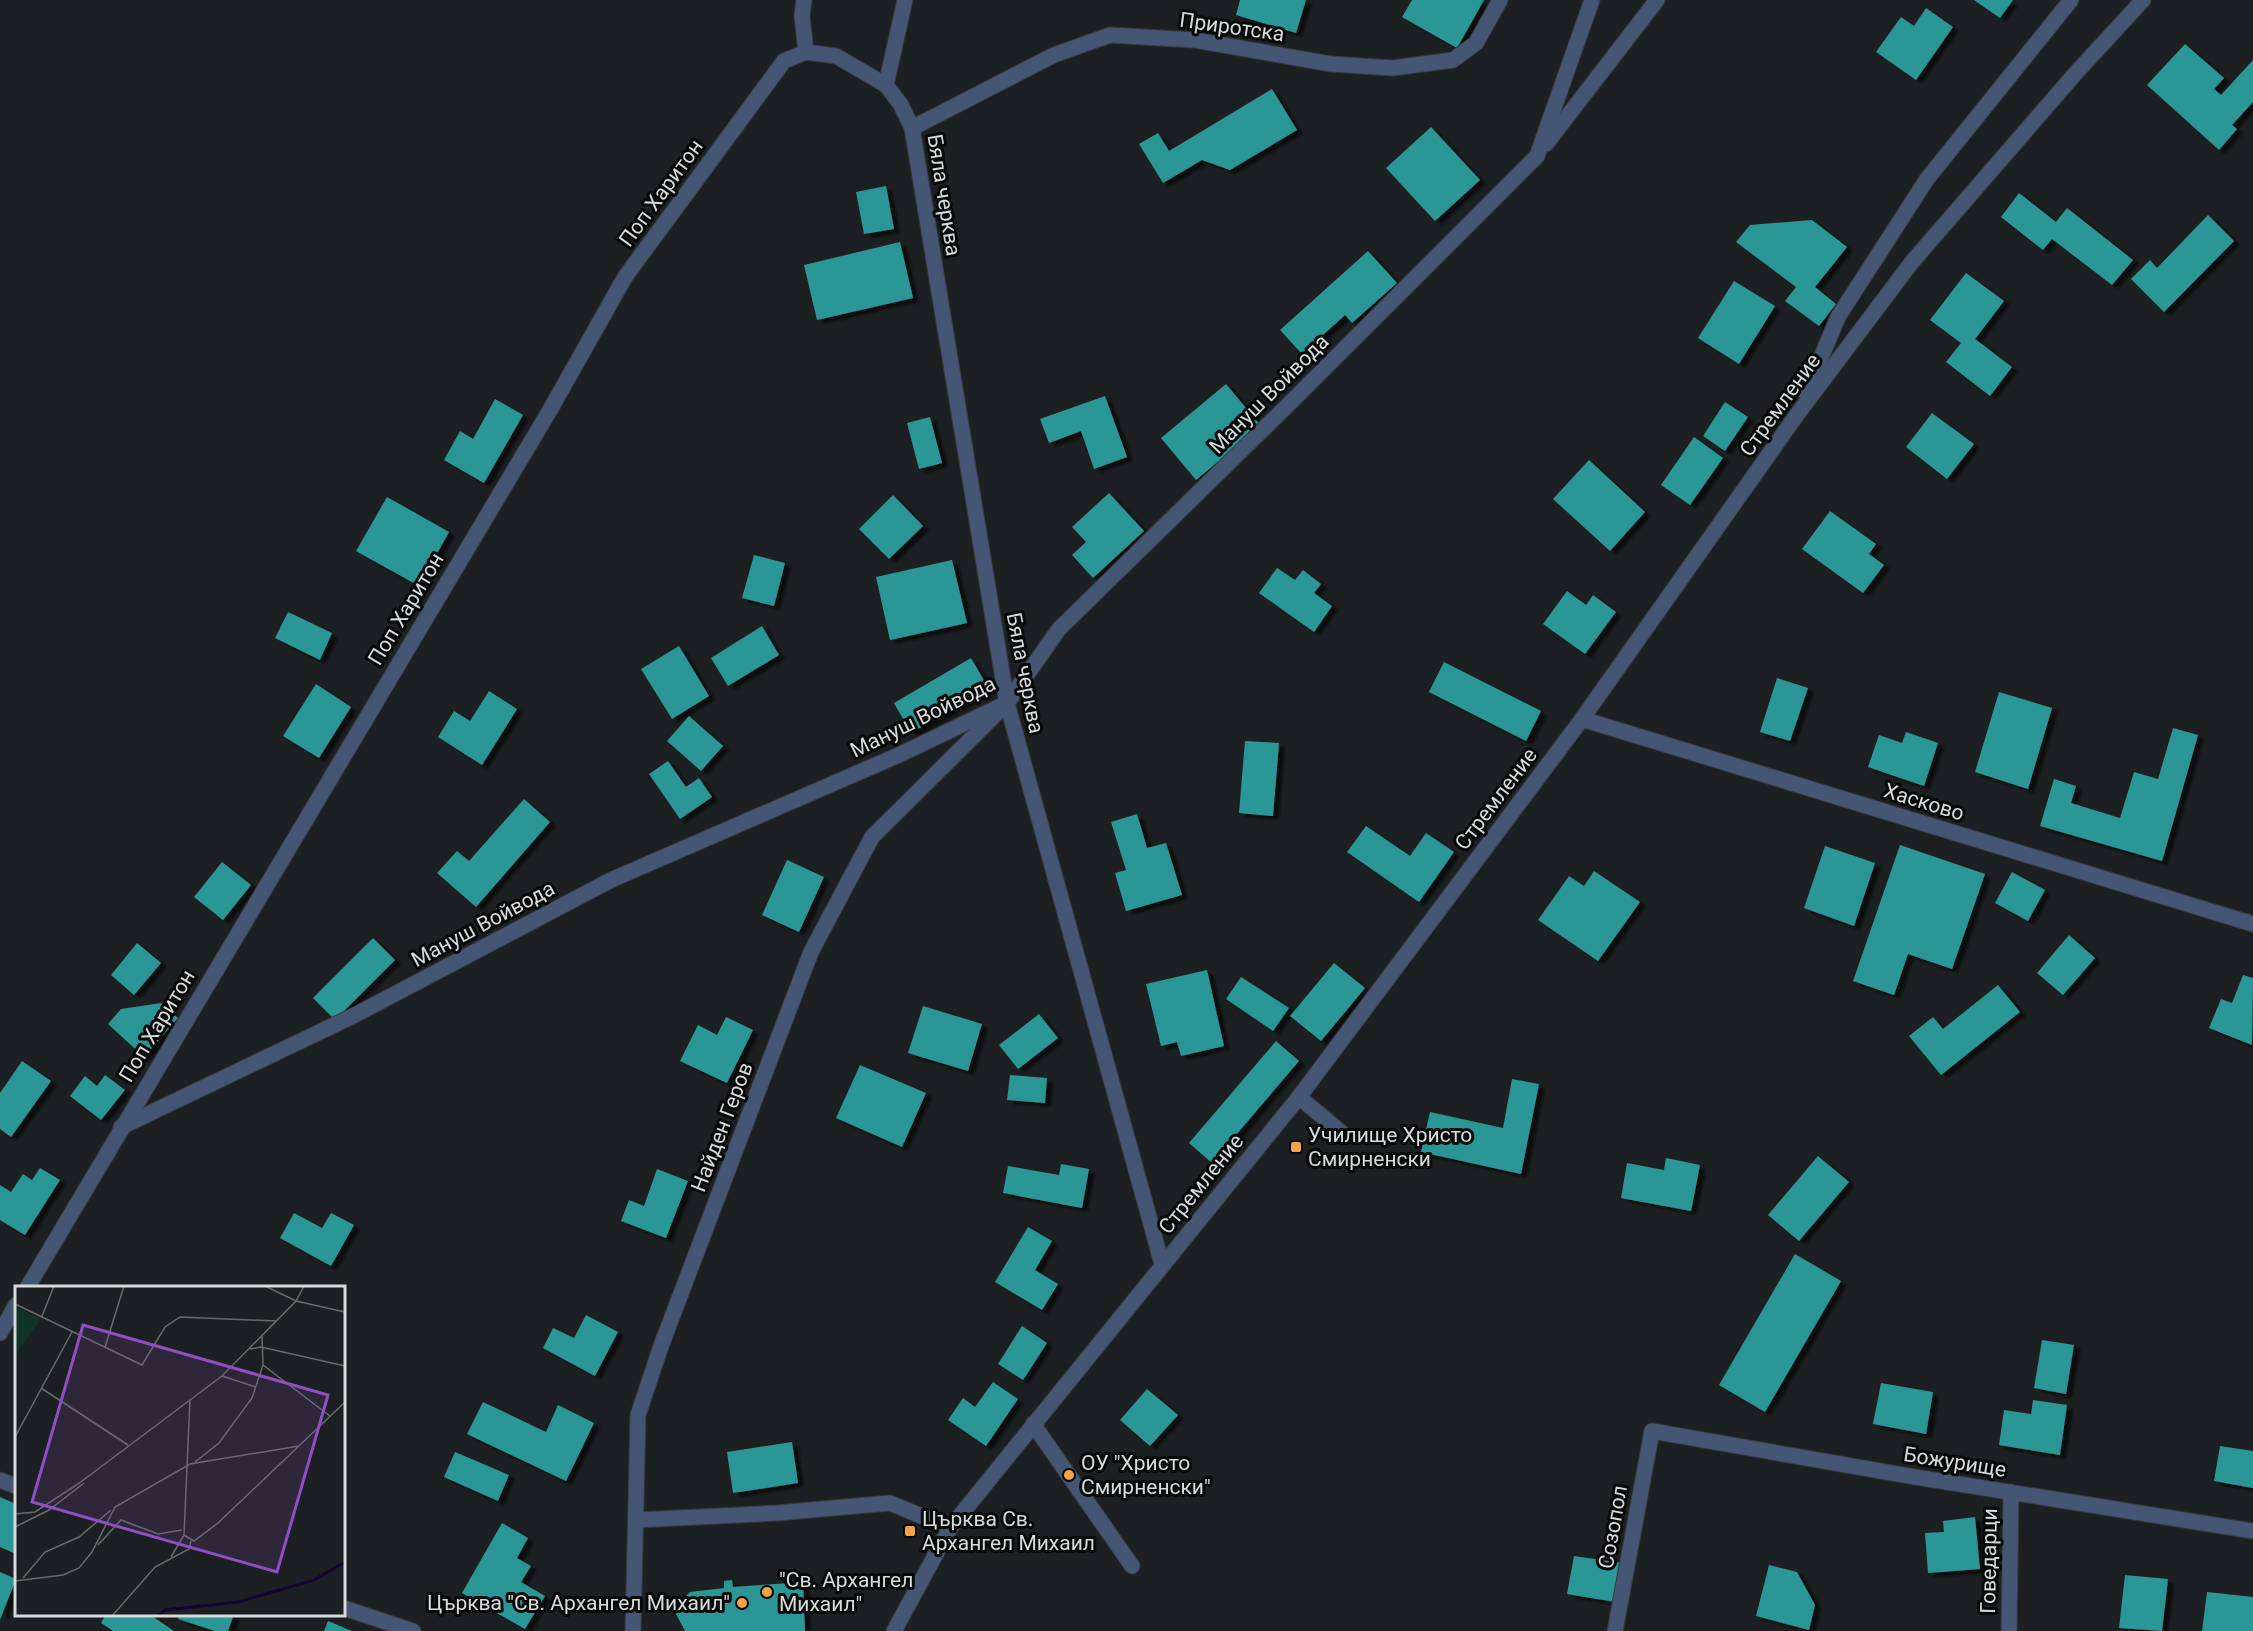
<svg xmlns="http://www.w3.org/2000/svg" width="2253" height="1631" font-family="Roboto,sans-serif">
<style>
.building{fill:#2c9695;filter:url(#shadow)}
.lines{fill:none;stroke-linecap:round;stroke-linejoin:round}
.minor-casing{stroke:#373a3c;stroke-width:17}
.minor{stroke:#445673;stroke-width:15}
.poi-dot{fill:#f5a346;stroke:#080a0a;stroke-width:2}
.labels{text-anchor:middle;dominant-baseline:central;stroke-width:6;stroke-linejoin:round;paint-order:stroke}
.street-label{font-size:21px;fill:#d8dadb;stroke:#080a0a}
.poi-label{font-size:21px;fill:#d8dadb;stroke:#080a0a;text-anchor:start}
.inset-river{fill:none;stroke:#150336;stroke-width:3}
.inset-road{fill:none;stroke:#686a6c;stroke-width:1.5}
.view{fill:#8e4fc5;fill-opacity:0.15;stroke:#8e4fc5;stroke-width:3}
.inset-edge{fill:none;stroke:#d8dadb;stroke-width:3}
</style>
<defs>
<filter id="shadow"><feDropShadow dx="6" dy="4" stdDeviation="1.5" flood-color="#0009"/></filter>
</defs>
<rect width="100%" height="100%" fill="#1d2022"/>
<!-- building -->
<g class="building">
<path d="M1240,0H1306L1296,33L1236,15Z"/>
<path d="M1412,0H1484L1457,48L1402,17Z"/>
<path d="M1974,0H2013L2000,18Z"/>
<path d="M1926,8L1953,27L1916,80L1876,52L1901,17L1914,26Z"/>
<path d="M2185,44L2224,78L2214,89L2221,95L2253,60V102L2232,125L2237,129L2219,150L2147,85Z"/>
<path d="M1272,89L1297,130L1230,170L1202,160L1163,183L1139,144L1158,133L1169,151Z"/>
<path d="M1431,127L1480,180L1435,221L1386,168Z"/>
<path d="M886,186L894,229L864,234L856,192Z"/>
<path d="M2019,193L2056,222L2067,208L2133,260L2112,285L2052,239L2043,250L2001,217Z"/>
<path d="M2208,215L2234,241L2164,312L2131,279L2150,260L2157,268Z"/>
<path d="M1812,220L1847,247L1815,287L1836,304L1819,326L1785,301L1796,287L1736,242L1750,225Z"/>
<path d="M900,242L913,298L817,320L804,265Z"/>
<path d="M1368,251L1397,283L1352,323L1345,315L1302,354L1280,330Z"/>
<path d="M1966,273L2004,301L1975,339L2012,367L1990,396L1946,362L1961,343L1930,320Z"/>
<path d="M1734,281L1775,306L1739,364L1698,338Z"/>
<path d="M1226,384L1261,426L1196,480L1161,438Z"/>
<path d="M1105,396L1127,457L1094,469L1081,431L1049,443L1040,419Z"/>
<path d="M495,399L523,415L484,483L444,460L460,431L473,439Z"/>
<path d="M1725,402L1748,417L1725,451L1703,436Z"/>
<path d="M1932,413L1974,444L1947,479L1906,447Z"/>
<path d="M930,417L942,463L919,469L907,423Z"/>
<path d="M1694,437L1723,458L1690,505L1661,485Z"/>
<path d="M1589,460L1645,512L1610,551L1553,499Z"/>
<path d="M1109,493L1144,531L1093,578L1072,555L1086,542L1072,527Z"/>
<path d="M893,495L923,526L889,559L859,529Z"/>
<path d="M387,497L449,532L419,586L356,551Z"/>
<path d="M1830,511L1876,544L1869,554L1884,565L1863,593L1802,549Z"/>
<path d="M754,555L785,563L774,606L742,598Z"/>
<path d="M952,560L967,623L890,640L876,577Z"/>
<path d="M1277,568L1295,580L1303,570L1321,584L1314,593L1332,606L1314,632L1259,593Z"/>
<path d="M1567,591L1586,605L1593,595L1616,612L1585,654L1543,624Z"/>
<path d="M288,612L332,633L320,660L275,638Z"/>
<path d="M762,626L779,655L728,686L711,658Z"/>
<path d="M679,646L709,696L672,719L641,669Z"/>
<path d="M971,658L989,689L911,733L894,703Z"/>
<path d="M1444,662L1541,711L1526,741L1429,692Z"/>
<path d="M1777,678L1808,688L1790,741L1760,732Z"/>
<path d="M316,684L351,707L319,758L283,736Z"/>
<path d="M489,691L517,709L482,765L438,737L454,711L470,721Z"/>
<path d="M1999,692L2052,708L2028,789L1975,772Z"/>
<path d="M689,716L723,746L701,771L667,741Z"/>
<path d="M2173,728L2198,735L2162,861L2040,826L2054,779L2076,786L2071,803L2120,818L2134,772L2158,779Z"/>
<path d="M1906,732L1938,743L1924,786L1868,767L1879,735L1902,743Z"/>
<path d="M1245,741L1279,743L1273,816L1239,813Z"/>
<path d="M668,761L686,787L699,778L712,797L680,819L649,774Z"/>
<path d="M524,799L550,822L476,907L437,873L457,851L469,861Z"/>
<path d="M1137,814L1147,848L1166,843L1182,895L1126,911L1115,873L1126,870L1111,822Z"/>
<path d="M1366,826L1410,856L1426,833L1454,852L1419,902L1347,852Z"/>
<path d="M1900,845L1985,874L1952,969L1908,954L1894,995L1853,981Z"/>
<path d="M1825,846L1875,863L1854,926L1804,908Z"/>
<path d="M787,860L824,877L799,932L762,915Z"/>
<path d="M222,862L251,885L223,920L194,897Z"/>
<path d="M1594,871L1640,902L1598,961L1538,920L1569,876L1584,886Z"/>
<path d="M2012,872L2045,890L2028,921L1995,903Z"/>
<path d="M2069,935L2095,958L2063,995L2037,973Z"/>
<path d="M373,938L395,960L335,1020L313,998Z"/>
<path d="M137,943L161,963L134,995L111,975Z"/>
<path d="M1334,963L1365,988L1321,1041L1290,1016Z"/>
<path d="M1207,970L1224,1046L1181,1056L1177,1042L1161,1046L1146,984Z"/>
<path d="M2243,975L2253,978L2252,1045L2209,1028L2221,999L2232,1003Z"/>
<path d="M1241,977L1289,1008L1273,1031L1226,999Z"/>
<path d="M1998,985L2020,1012L1941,1075L1909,1036L1933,1017L1943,1029Z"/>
<path d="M161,1003L178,1018L144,1057L108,1024L121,1009Z"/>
<path d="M923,1006L982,1024L968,1071L908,1053Z"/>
<path d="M1039,1014L1058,1038L1018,1069L999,1045Z"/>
<path d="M726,1017L753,1030L727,1083L680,1061L698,1025L717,1035Z"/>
<path d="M1276,1041L1299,1061L1212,1163L1189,1143Z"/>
<path d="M22,1061L51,1081L11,1137L0,1129V1093Z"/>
<path d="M860,1065L926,1093L902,1147L836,1118Z"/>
<path d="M105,1075L125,1090L101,1120L70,1096L85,1076L97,1086Z"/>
<path d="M1010,1075L1047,1078L1045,1103L1007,1100Z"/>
<path d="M1512,1079L1539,1084L1521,1174L1421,1152L1430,1112L1503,1128Z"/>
<path d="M1818,1156L1849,1182L1799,1241L1768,1215Z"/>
<path d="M1666,1158L1700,1165L1691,1211L1621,1198L1627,1163L1664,1170Z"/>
<path d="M1061,1164L1089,1169L1082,1208L1003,1193L1008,1166L1059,1175Z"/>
<path d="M40,1168L60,1180L25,1235L0,1220V1185L11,1192L23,1174L32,1180Z"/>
<path d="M657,1169L688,1181L666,1238L621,1221L629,1200L644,1206Z"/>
<path d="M294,1213L322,1228L331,1213L354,1225L331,1266L280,1238Z"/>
<path d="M1028,1227L1052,1241L1035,1270L1058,1284L1042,1310L995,1282Z"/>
<path d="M1795,1254L1841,1281L1765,1412L1719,1385Z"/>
<path d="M586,1315L618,1332L595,1376L543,1348L553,1328L574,1338Z"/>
<path d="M1022,1326L1047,1343L1023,1380L998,1364Z"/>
<path d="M2042,1340L2074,1345L2066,1394L2034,1388Z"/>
<path d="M993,1382L1018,1399L986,1446L948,1420L963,1398L975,1407Z"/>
<path d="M1881,1383L1933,1392L1926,1434L1873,1424Z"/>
<path d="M1147,1389L1178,1415L1150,1446L1120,1420Z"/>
<path d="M2033,1400L2067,1405L2060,1455L1999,1445L2004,1410L2031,1414Z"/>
<path d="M483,1402L546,1432L558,1405L594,1423L566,1481L467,1434Z"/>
<path d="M792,1442L798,1483L733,1493L727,1452Z"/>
<path d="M2220,1446L2253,1451V1488L2214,1481Z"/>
<path d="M455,1452L509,1475L498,1501L444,1477Z"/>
<path d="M0,1497L16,1504V1554L0,1547Z"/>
<path d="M1975,1517L1980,1569L1928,1573L1925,1533L1944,1532L1943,1521Z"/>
<path d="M502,1523L528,1538L517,1558L531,1566L521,1582L545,1596L525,1629L462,1593Z"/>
<path d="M1574,1556L1622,1563L1615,1602L1567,1594Z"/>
<path d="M1769,1565L1797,1572L1815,1605L1809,1630L1756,1616Z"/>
<path d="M0,1572L16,1579L0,1620Z"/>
<path d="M2125,1575L2168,1579L2162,1631L2119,1628Z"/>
<path d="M732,1580L733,1587L803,1582L805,1631H685L676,1614L682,1600L690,1592L724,1588V1581Z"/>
<path d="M2207,1592L2253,1597V1631H2202Z"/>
<path d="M106,1614H149L174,1631H113L101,1623Z"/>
<path d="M180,1614H234L228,1631H215L178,1619Z"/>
<path d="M328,1621L352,1631H324Z"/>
</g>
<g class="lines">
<!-- minor casing -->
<g class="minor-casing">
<g id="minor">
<path d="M804,0L802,16L806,52"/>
<path d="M886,85L905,0"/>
<path d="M912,128L1054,55L1110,35L1194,40L1331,64L1393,68L1453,60L1476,43L1500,0"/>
<path d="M1546,144L1657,0"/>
<path d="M1806,394L1838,317L1927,179L2071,0"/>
<path d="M1582,719L2253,924"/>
<path d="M1299,1097L1343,1134"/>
<path d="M121,1127L353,1016L611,880L901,754L1007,703L1059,629L1291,402L1537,156L1592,0"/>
<path d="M27,1288L550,410L625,277L784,61L806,52L836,56L886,85L901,105L912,128L1007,703L1162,1264"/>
<path d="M0,1333L16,1305"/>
<path d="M1033,1424L1132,1566"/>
<path d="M0,1480L16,1486"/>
<path d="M637,1520L777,1513L890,1503L950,1528"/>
<path d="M344,1608L413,1631"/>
<path d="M633,1631L638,1415L661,1346L811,952L872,837L997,713"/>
<path d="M894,1631L950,1528L1299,1097L1582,719L1796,416L1912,262L2074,75L2143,0"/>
<path d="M1615,1631L1652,1431L1915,1477L2253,1531"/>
<path d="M2009,1631L2011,1492"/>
</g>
</g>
<!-- minor -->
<use href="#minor" class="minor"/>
</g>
<!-- markers -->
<g class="poi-dot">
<rect x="1290" y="1141" width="12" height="12" rx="3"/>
<circle cx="1069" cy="1475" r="6"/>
<rect x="904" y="1525" width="12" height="12" rx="3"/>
<circle cx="767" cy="1592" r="6"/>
<circle cx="742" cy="1603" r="6"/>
</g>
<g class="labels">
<!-- street labels -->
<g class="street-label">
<text transform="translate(1232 27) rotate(8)">Приротска</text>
<text transform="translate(661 193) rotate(-54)">Поп Харитон</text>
<text transform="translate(944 195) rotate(81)">Бяла черква</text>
<text transform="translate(1269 394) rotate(-45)">Мануш Войвода</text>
<text transform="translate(1780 405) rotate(-54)">Стремление</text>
<text transform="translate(406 609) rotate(-59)">Поп Харитон</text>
<text transform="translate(1025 673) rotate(79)">Бяла черква</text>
<text transform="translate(923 717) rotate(-26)">Мануш Войвода</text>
<text transform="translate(1496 799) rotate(-53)">Стремление</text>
<text transform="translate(1924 802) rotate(17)">Хасково</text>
<text transform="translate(483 924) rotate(-28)">Мануш Войвода</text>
<text transform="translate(157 1026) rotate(-59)">Поп Харитон</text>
<text transform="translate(722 1127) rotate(-69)">Найден Геров</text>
<text transform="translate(1201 1184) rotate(-51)">Стремление</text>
<text transform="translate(1955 1462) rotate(9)">Божурище</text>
<text transform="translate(1613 1527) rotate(-80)">Созопол</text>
<text transform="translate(1989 1561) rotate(-89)">Говедарци</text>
</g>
<!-- poi labels -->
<g class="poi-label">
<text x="1308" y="1135">Училище Христо<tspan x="1308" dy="24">Смирненски</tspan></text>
<text x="1081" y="1463">ОУ "Христо<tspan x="1081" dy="24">Смирненски"</tspan></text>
<text x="922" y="1519">Църква Св.<tspan x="922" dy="24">Архангел Михаил</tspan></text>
<text x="779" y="1580">"Св. Архангел<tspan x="779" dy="24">Михаил"</tspan></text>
<text x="730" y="1603" text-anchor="end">Църква "Св. Архангел Михаил"</text>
</g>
</g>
<!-- overview -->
<g transform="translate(15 1286)">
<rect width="330" height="330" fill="#1d2022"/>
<path d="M0,21L26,33L0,70Z" fill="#0d3424"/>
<path class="inset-river" d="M143,330L150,324L223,316L299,294L330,276"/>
<path class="inset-road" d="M250,0L281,15L330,26M0,18L127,79L150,41L165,31L262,35M27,30L39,0M90,61L109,0M235,63L246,61L330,80M248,79L315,130M207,90L241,101M26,102L113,159M0,151L57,46M180,176L204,157L237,112L248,79L247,50M0,228L20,226L63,198L207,90L281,15L289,0M0,241L34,224L69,197M169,249L179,255L203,237L330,116M169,249L175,113M83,259L106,234L143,248L167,244M156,271L169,249M8,292L30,266L64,251L96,224M0,295L48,289L64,282L77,266L100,221L175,178L284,160M97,330L140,281L174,263L176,255"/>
<path class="view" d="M68,39L313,109L262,286L17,216Z"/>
<rect width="330" height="330" class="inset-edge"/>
</g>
</svg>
